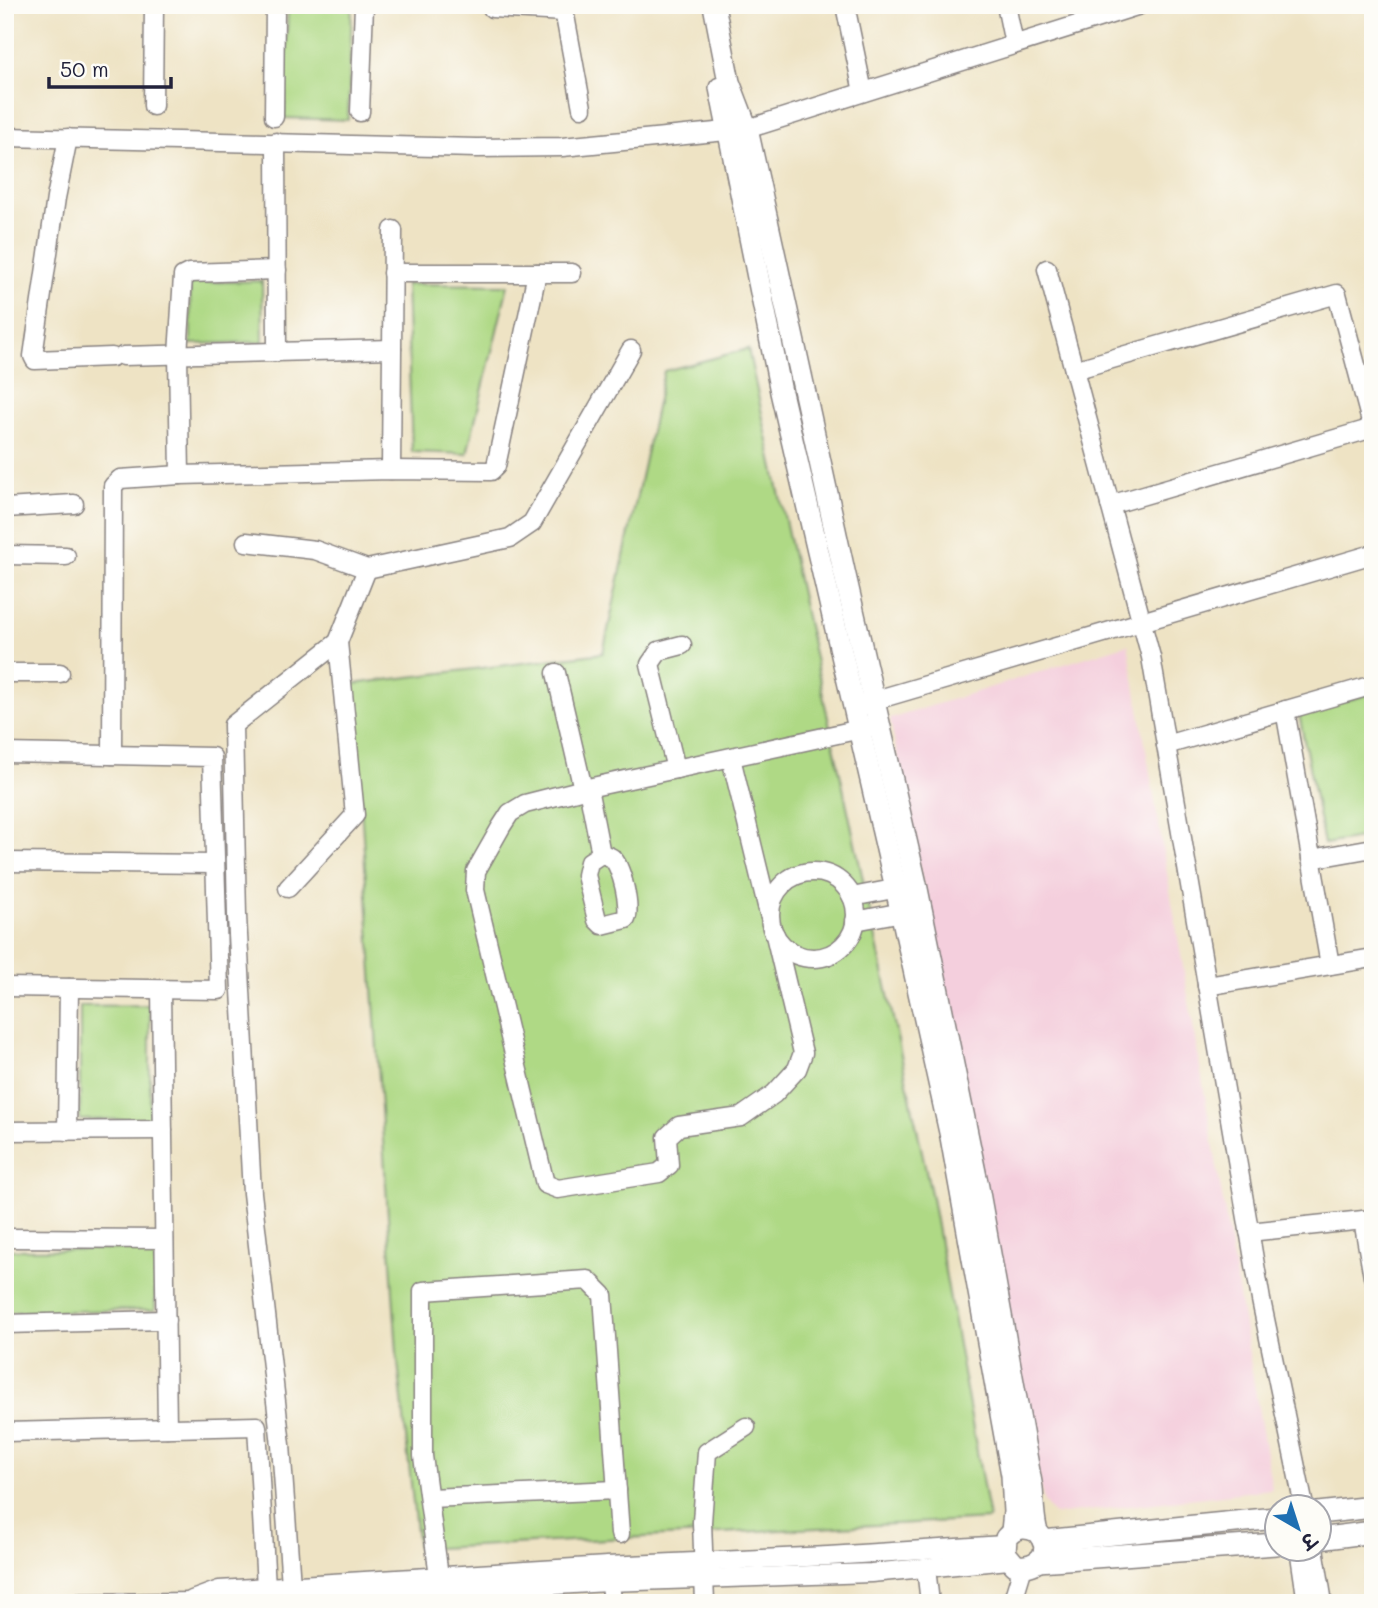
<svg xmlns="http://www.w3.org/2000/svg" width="1378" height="1608" font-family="Mali,'Playpen Sans Deva',sans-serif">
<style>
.built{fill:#f4cfdd}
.green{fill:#afd985;stroke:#687e60;stroke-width:2}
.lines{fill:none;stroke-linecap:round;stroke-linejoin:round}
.minor-casing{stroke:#888280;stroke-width:21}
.major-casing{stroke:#888280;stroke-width:24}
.minor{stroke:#fff;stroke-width:18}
.major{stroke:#fff;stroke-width:21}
</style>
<rect width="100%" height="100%" fill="#fdfcf7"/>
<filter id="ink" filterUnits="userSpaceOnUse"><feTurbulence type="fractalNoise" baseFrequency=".0143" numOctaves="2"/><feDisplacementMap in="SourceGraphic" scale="14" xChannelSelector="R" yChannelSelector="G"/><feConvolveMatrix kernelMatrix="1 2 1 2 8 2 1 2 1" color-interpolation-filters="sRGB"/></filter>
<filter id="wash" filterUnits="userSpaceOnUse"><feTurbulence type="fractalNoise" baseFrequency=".00686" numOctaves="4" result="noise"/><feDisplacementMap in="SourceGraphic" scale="28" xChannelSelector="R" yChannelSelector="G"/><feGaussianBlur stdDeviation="1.57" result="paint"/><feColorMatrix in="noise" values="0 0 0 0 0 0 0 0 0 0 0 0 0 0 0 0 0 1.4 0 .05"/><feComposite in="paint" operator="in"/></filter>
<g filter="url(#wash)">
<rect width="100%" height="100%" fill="#eee3c4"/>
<!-- built -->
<g class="built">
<path d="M1128,644L1272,1489L1054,1515L1044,1502L890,719Z"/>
<path d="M989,1596L990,1603H830Z"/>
</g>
<!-- green -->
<g class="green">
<path d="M288,5H352L348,120L284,118Z"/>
<path d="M262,281L263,342L191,344L190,283Z"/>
<path d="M406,284L508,285L467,454L412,452Z"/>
<path d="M748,349L932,1198L989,1519L418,1549L397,1353L353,684L603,653L664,371Z"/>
<path d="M1373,693V836L1324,844L1299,714Z"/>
<path d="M150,1005V1119L80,1120V1006Z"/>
<path d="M155,1249V1310L5,1312V1250Z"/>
</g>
</g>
<g filter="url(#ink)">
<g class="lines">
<!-- minor casing -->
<g class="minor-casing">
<g id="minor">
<path d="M492,5V8L565,12"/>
<path d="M563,5L582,108"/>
<path d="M845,5L863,92"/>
<path d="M1006,5L1014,44"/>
<path d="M153,106L154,5"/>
<path d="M360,112L364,5"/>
<path d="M274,117L275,5"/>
<path d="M5,137L477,148L562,147L747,129L1140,5"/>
<path d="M68,138L56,198L33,356L35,360L112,357"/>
<path d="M276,142L277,352"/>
<path d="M1047,269L1151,657L1261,1300L1304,1506"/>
<path d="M392,273H572"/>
<path d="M123,356L392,349"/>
<path d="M1074,370L1337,294L1373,429"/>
<path d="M391,470L393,230"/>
<path d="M180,475L178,355L183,276L189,273L277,270"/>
<path d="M1110,505L1373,428"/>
<path d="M5,508L74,504"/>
<path d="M246,542L315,550L367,569L510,538L532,523L631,350"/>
<path d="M5,555L66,556"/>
<path d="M5,673H60"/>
<path d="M556,673L583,789"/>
<path d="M862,704L1373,554"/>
<path d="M1285,710L1330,965"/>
<path d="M1166,745L1373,685"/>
<path d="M5,753L212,757L219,990L5,987"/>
<path d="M112,755L113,486L120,479L180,475L391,470L491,471L496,466L537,273"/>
<path d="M731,758L769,914"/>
<path d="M676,769L650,664L659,651L682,645"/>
<path d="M588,788L601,854C605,855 609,856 612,858C622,866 631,909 626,919L602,925L597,920L586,875L589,862L601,854"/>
<path d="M1311,859L1373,848"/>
<path d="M5,862L215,864"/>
<circle cx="813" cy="915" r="43"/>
<path d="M288,888L355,815L338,642"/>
<path d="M852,897L909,886"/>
<path d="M855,921L913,910"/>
<path d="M775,935L803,1053L797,1069L774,1094L741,1117L679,1126L667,1137L669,1165L659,1173L558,1189L545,1184L475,890L476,871L501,827L510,813L525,804L588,788L870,727"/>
<path d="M1207,986L1373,958"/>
<path d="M161,990L167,1428"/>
<path d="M5,1131L163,1130"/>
<path d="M67,1131L69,988"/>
<path d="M1363,1220L1373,1277"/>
<path d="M1249,1232L1373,1219"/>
<path d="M5,1238L164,1239"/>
<path d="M5,1324L166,1320"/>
<path d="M5,1432L257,1426L266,1587"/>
<path d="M429,1498L617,1490"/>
<path d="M1299,1548L1307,1603"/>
<path d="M1314,1548L1323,1603"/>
<path d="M926,1568L930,1603"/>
<path d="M607,1572L613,1603"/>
<path d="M439,1576L423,1456V1291L588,1280L603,1295L620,1534"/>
<path d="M291,1585L281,1445L252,1193L237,916L233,725L338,642L367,569"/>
<path d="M192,1600L219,1590L607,1566L828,1556L1004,1545"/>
<path d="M73,1603L202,1602"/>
<path d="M249,1603L608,1582L871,1573L1009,1560"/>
<path d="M705,1603L702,1522L707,1452L746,1427"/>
<path d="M1012,1603L1023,1567"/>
</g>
</g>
<!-- major casing -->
<g class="major-casing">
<g id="major">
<path d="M714,5L729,82L747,129L844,571L916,884L978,1187L1032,1488C1033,1500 1033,1515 1036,1528C1037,1533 1042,1537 1044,1542C1049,1561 1029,1569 1015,1565L1005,1553L1006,1538C1015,1527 1024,1526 1036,1531"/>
<path d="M720,88L781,392L896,888L951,1137L1012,1475L1014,1512L1012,1531"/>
<path d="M1318,1513L1373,1507"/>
<path d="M1318,1539L1373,1532"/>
<path d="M1043,1541L1276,1518"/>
<path d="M1038,1561L1276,1544"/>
</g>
</g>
<!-- minor -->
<use href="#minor" class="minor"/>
<!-- major -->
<use href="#major" class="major"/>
</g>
</g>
<!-- margin -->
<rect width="1378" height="1608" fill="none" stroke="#fdfcf7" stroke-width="28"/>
<!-- north arrow -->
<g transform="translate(1298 1528) rotate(141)"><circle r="33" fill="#fdfcf7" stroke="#a5a5ac" stroke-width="2"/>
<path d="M0-5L12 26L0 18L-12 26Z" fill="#1f6fb2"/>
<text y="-10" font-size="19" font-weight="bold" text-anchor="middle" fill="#22223b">उ</text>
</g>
<!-- scale -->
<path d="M49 77v10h122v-10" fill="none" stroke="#22223b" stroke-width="3.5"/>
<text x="60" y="77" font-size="21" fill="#22223b" stroke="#fdfcf7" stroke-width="5" paint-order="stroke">50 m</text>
</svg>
